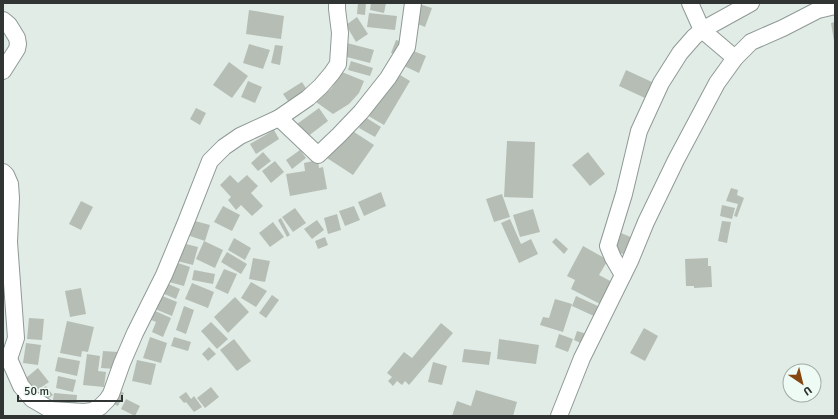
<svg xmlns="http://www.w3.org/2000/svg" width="838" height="419" font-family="Signika,sans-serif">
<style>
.building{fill:#b6bdb5}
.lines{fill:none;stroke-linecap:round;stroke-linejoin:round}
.street-casing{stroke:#8f9a95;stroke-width:18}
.street{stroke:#fff;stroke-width:16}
</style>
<rect width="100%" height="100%" fill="#e1ece7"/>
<!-- building -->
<g class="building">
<path d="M358,3H366L365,15L357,14Z"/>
<path d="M371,3H386L384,13L370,10Z"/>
<path d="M419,4L432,8L425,27L413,22Z"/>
<path d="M249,10L284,16L281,39L246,34Z"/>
<path d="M369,13L397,16L395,30L367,27Z"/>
<path d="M357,17L368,34L356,42L346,25Z"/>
<path d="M835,22V41H834L831,23Z"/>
<path d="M396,40L403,42L399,55L391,53Z"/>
<path d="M347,43L374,50L370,63L343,56Z"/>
<path d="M249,44L270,50L263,69L243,63Z"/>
<path d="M275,45L283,46L280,65L271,63Z"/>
<path d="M411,50L426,56L419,73L404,66Z"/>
<path d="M351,61L373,68L370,76L348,70Z"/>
<path d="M229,62L248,76L232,98L213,85Z"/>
<path d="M626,70L652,82L645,98L619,86Z"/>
<path d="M342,72L364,81L359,93L349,104L333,114L316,102L331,89Z"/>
<path d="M395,72L410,81L384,125L365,114Z"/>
<path d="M248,81L262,87L255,103L241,97Z"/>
<path d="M302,82L309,93L290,104L283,94Z"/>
<path d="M196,108L206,113L200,125L190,119Z"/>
<path d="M319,108L328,121L307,137L297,124Z"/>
<path d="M365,117L381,127L375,137L359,128Z"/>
<path d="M348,128L374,145L353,175L327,158Z"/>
<path d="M274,130L279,139L256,154L250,144Z"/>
<path d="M507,141L535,142L533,198L504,197Z"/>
<path d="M300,150L306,158L292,169L286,160Z"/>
<path d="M263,152L271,161L258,171L251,163Z"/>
<path d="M588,152L605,174L590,186L572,165Z"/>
<path d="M318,160L319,168L323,167L327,189L290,196L286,174L305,171L304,163Z"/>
<path d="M275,161L284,172L271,183L262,171Z"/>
<path d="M230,175L238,183L247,175L258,186L251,193L263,206L252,216L241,205L236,210L228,200L231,197L220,185Z"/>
<path d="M731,188L738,190L737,195L744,198L737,217L734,216L738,204L726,201Z"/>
<path d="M381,192L386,206L364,216L358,202Z"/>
<path d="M502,194L510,217L494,222L486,199Z"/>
<path d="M81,201L93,207L81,230L69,224Z"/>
<path d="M722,205L735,208L732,219L720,216Z"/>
<path d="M223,206L240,215L232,231L214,222Z"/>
<path d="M354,206L360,220L345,226L339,211Z"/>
<path d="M295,208L306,223L293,232L282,217Z"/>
<path d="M533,209L540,232L520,237L513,215Z"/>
<path d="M337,214L341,230L328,234L324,218Z"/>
<path d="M281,218L290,235L287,237L278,220Z"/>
<path d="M510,219L521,244L531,239L538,254L519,263L501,223Z"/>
<path d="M317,220L324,230L312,239L304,229Z"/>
<path d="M195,221L210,225L205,241L190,236Z"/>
<path d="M722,221L731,222L727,243L718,241Z"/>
<path d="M273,222L284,237L270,247L259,233Z"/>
<path d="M621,233L633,238L626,255L614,251Z"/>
<path d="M325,237L328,245L318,249L315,241Z"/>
<path d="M234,238L251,248L245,260L228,250Z"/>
<path d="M556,238L568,249L564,254L552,242Z"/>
<path d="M204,241L223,250L215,268L196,259Z"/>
<path d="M182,243L198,247L193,265L177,261Z"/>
<path d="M583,246L608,260L599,275L614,283L602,305L571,289L575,280L567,276Z"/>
<path d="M227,252L247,264L241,274L221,262Z"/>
<path d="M253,258L270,261L265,282L249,279Z"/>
<path d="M708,258V266H711L712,287L694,288V286H686L685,259Z"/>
<path d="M175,262L190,267L184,286L169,282Z"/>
<path d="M224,269L237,274L228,294L215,288Z"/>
<path d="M194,270L215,274L213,284L192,280Z"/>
<path d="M251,282L267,291L256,307L241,298Z"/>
<path d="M166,283L180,289L176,299L162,293Z"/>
<path d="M192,283L214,292L208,308L185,299Z"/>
<path d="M81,288L86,314L70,317L65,291Z"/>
<path d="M160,295L177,302L172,316L155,309Z"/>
<path d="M272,295L279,300L266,318L259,313Z"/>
<path d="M576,296L600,307L596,317L572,306Z"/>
<path d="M235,297L249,312L228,333L214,317Z"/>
<path d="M555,299L572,304L563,332L540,325L543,317L549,318Z"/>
<path d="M184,306L194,310L186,334L176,330Z"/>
<path d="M153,310L171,318L163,337L152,332L156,322L149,319Z"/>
<path d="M29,318L44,319L42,340L27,339Z"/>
<path d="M67,321L94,327L88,352L82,351L81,357L60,353Z"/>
<path d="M211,322L228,339L217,349L201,331Z"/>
<path d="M441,323L453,333L409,385L405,381L402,385L397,381L393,386L388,381L392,377L387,373L404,352L412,358Z"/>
<path d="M644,328L658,336L645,361L630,353Z"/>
<path d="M577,331L587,334L583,344L574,340Z"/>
<path d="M559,334L573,339L568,352L555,347Z"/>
<path d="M150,337L167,343L161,363L143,358Z"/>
<path d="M174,337L191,342L188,351L171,346Z"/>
<path d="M234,339L251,361L237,371L220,350Z"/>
<path d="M499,339L539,345L536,364L497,359Z"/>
<path d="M26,343L41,345L38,365L23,363Z"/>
<path d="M209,347L216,354L208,361L202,354Z"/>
<path d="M464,349L491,352L489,365L462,362Z"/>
<path d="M103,351L118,352L116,369L101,368Z"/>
<path d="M87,354L100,356L98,371L106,372L104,387L83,385Z"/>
<path d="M58,357L80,361L77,376L55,371Z"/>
<path d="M137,360L156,364L151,385L132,381Z"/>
<path d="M433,362L447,366L442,385L428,382Z"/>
<path d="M38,368L49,382L36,391L26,378Z"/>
<path d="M58,376L76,380L73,392L56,388Z"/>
<path d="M46,386L53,395L42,403L36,394Z"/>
<path d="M211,387L219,397L205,408L197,398Z"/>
<path d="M116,389L124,393L118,406L110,402Z"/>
<path d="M476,390L517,402L513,416H452L457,401L471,406Z"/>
<path d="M186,392L191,399L194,396L202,407L194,412L186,402L184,403L179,397Z"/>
<path d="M54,393L77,395L76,409L52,406Z"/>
<path d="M126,399L140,406L135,416L121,409Z"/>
</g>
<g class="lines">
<!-- street casing -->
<g class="street-casing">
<g id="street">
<path d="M690,3L702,30L735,58"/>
<path d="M3,20L9,25L17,38L18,44L17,49L3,71"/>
<path d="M279,118L318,155L339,135L361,112L388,78L407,47L413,3"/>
<path d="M3,172L6,175L10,184L11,198L9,242L16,338L9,359L21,386L32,399L51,410L84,412L92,411L100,407L107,400L111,394L122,363L135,333L164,275L186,222L210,161L224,147L240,136L279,118L308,98L321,86L332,73L338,64L340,33L337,9V3"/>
<path d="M623,275L613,258L608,246L624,194L639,131L661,83L680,53L694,37L702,30L751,3"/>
<path d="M559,416L582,358L630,261L646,222L676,160L717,83L735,58L751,42L783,28L818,10L835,6"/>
</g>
</g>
<!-- street -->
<use href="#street" class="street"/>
</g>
<!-- border -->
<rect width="838" height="419" fill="none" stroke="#303432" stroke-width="8"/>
<!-- north arrow -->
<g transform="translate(802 383) rotate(145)"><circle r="19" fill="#eefaf4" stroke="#a2aba6"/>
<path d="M0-3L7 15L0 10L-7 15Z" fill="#86460f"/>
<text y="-6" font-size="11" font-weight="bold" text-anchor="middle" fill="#303432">U</text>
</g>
<!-- scale -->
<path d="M18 395v6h104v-6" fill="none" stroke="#303432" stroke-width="2"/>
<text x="24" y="395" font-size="12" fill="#303432" stroke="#eefaf4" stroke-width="3" paint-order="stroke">50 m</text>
</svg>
